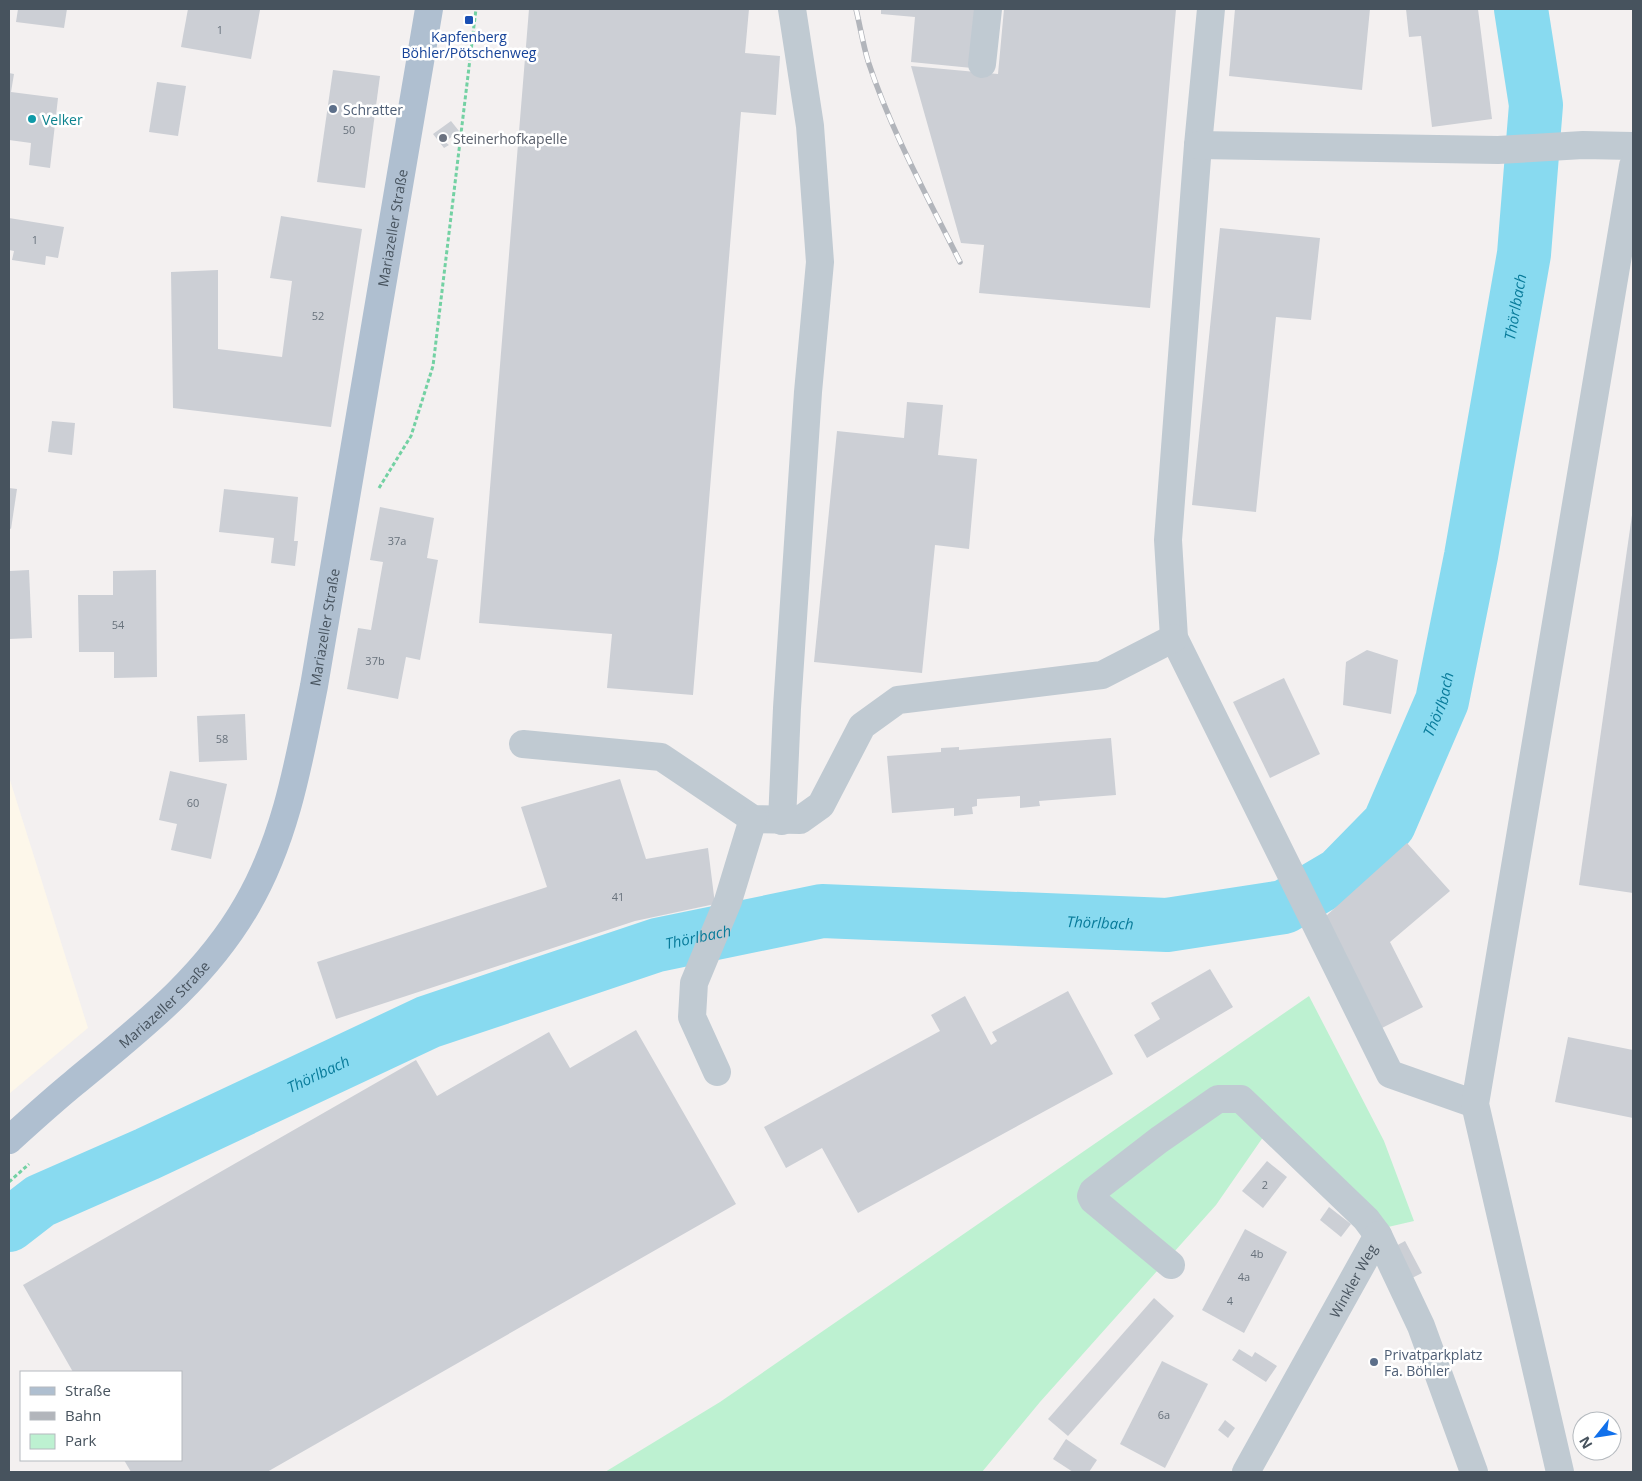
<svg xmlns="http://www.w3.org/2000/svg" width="1642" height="1481" font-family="'Open Sans',sans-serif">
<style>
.commercial{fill:#fdf7ea}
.green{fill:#bdf1d1}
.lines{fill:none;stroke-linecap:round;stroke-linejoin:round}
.river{stroke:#88daf0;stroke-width:54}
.building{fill:#cccfd5}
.path{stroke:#73d1a3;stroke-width:3;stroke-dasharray:4 2.5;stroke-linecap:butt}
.minor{stroke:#c0cad2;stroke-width:28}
.major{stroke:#afbfd0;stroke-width:28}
.rail-casing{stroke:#b2b5bb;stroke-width:5.5}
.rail{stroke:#fff;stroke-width:4;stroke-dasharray:11;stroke-linecap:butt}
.transit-dot{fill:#1a4fb4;stroke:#fff;stroke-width:2}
.service-dot{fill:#5c6f8a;stroke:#fff;stroke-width:2}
.culture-dot{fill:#0f9aa8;stroke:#fff;stroke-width:2}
.worship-dot{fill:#6b7280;stroke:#fff;stroke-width:2}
.labels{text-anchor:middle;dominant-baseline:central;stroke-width:5;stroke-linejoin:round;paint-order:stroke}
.number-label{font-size:11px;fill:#68727c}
.transit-label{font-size:14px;fill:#164399;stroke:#fff}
.service-label{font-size:14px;fill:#4e5e75;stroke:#fff;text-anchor:start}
.culture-label{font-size:14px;fill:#0d838f;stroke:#fff;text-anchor:start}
.worship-label{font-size:14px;fill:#5b616d;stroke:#fff;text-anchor:start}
.street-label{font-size:14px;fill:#47535e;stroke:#fff}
.water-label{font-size:15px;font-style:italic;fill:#087b9a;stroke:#fff}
</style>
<rect width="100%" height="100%" fill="#f3f0f0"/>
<!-- commercial -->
<path class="commercial" d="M9,777L88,1028L9,1094Z"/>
<!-- green -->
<path class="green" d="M1309,996L1384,1141L1414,1221L1388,1227L1268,1130L1216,1205L1040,1402L982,1472H605L720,1402Z"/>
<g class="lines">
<!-- river -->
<path class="river" id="s1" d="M9,1225L40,1201L147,1154L428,1022L657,945L822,911L1167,925L1284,907L1340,874L1389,824L1442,701L1471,556L1524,254L1536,105L1521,9"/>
</g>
<!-- building -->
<g class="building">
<path d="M18,9H67L64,28L16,22Z"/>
<path d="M188,9L260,10L251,59L181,47Z"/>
<path d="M529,9H749L745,53L780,56L776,115L741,112L693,695L607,688L612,634L479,623Z"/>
<path d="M881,9H978L972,68L911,62L915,17L881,14Z"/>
<path d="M1004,9H1176L1150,308L979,293L984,245L961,243L911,66L998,74Z"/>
<path d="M1235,9H1370L1362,90L1229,76Z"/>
<path d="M1406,9H1478L1492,119L1432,127L1421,36L1409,37Z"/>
<path d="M333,70L380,76L365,188L317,182Z"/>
<path d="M9,73L14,74L11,92L58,98L50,168L29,165L31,143L9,140Z"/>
<path d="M157,82L186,86L178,136L149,132Z"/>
<path d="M451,121L459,131L445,142L449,145L444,148L433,134Z"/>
<path d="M281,216L362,229L331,427L173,408L171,272L218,270V349L282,357L292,281L270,278Z"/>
<path d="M9,218L64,227L58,258L46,256L45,265L12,260L14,251L9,250Z"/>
<path d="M1220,228L1320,238L1311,320L1276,317L1256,512L1192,505Z"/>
<path d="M907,402L943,405L938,455L977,459L969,549L935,545L922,673L814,662L837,431L904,438Z"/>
<path d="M52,421L75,423L72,455L48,452Z"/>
<path d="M9,488L17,489L11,529L9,528Z"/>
<path d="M224,489L298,497L294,541H298L295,566L271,563L274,538L219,532Z"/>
<path d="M380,507L434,518L427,558L438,560L420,660L406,657L398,699L347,689L358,628L371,630L383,562L370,560Z"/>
<path d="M1632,515H1633V893L1579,885Z"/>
<path d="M29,570L32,638L9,639V571Z"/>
<path d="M156,570L157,677L114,678V652H79L78,595H113V571Z"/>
<path d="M1367,650L1398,660L1391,714L1343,705L1346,662Z"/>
<path d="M1284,678L1320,754L1270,778L1233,702Z"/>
<path d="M245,714L247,760L199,762L197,716Z"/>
<path d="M1111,738L1116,795L1039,801L1040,806L1020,808V796L977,799V806L972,807L973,814L954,816V808L892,813L887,756L941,752V748L959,747V750Z"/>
<path d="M170,771L227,784L211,859L171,850L177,824L159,820Z"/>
<path d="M620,779L646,859L708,848L715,904L635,921L336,1019L317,962L547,887L521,807Z"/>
<path d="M1407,843L1450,891L1390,942L1423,1007L1382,1028L1326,916Z"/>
<path d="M1210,969L1233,1007L1147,1058L1134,1035L1160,1019L1151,1003Z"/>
<path d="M1068,991L1113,1074L858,1213L822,1148L786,1168L764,1127L940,1031L931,1015L965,996L991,1045L997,1041L992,1032Z"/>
<path d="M636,1030L736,1204L267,1472H131L124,1460H181V1372H73L23,1285L416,1060L437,1096L549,1032L570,1068Z"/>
<path d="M1568,1037L1633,1050V1118L1555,1102Z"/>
<path d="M1267,1161L1287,1177L1263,1208L1242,1191Z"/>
<path d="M1329,1207L1351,1224L1341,1237L1320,1220Z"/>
<path d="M1245,1229L1287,1252L1244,1333L1202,1310Z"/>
<path d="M1405,1241L1422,1273L1410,1279L1394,1247Z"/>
<path d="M1154,1298L1174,1316L1068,1436L1048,1419Z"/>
<path d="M1239,1349L1252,1357L1255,1352L1277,1366L1266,1382L1232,1360Z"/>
<path d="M1162,1361L1208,1384L1165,1468L1120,1444Z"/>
<path d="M1225,1420L1235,1428L1228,1438L1218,1430Z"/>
<path d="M1066,1439L1097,1460L1089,1472H1073L1053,1459Z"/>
</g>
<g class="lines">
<!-- path -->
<g class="path">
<path d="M379,488L411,436L433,366L476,9"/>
<path d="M9,1182L29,1164"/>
</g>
<!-- minor -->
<g class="minor">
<path d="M1211,9L1198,145L1168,540L1174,638L1390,1074L1475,1104"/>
<path d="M982,64L988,9"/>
<path d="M1198,145L1498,150L1583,145L1633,146"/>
<path d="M523,744L661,757L753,819L800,820L821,805L862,726L898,700L1102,675L1174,638"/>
<path d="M782,821L787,708L808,392L820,262L810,126L792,9"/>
<path d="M717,1072L692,1017L694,983L728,901L753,819"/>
<path d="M1171,1265L1093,1200L1091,1196L1093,1191L1159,1140L1218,1099H1241L1366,1219L1378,1235"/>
<path id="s2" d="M1246,1472L1378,1235L1421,1326L1474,1472"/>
<path d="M1560,1472L1475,1104L1633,166"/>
</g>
<!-- major -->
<path class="major" id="s3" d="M9,1140C30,1121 52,1101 74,1083C139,1029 204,980 247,905C286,838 299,761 314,686L429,9"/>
<!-- rail casing -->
<g class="rail-casing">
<path id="rail" d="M856,9C860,26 863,44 868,61C891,131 927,196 960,262"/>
</g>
<!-- rail -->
<use href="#rail" class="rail"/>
</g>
<!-- markers -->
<rect class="transit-dot" x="464" y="15" width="10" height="10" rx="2.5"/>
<g class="service-dot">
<circle cx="333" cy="109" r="5"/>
<circle cx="1374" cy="1362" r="5"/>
</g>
<circle class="culture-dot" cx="32" cy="119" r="5"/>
<circle class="worship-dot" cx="443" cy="138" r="5"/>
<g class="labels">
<!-- number labels -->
<g class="number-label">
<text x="220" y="29">1</text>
<text x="349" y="129">50</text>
<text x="35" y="239">1</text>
<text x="318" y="315">52</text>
<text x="397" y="540">37a</text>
<text x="118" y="624">54</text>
<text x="375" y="660">37b</text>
<text x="222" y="738">58</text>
<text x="193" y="802">60</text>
<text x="618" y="896">41</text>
<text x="1265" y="1184">2</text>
<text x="1257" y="1253">4b</text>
<text x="1244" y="1276">4a</text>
<text x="1230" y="1300">4</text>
<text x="1164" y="1414">6a</text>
</g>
<!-- transit labels -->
<g class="transit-label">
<text x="469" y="36">Kapfenberg<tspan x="469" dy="16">Böhler/Pötschenweg</tspan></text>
</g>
<!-- service labels -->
<g class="service-label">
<text x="343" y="109">Schratter</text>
<text x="1384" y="1354">Privatparkplatz<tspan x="1384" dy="16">Fa. Böhler</tspan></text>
</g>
<!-- culture labels -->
<g class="culture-label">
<text x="42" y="119">Velker</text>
</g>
<!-- worship labels -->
<g class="worship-label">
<text x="453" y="138">Steinerhofkapelle</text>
</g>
<!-- street labels -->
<g class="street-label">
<text stroke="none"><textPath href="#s3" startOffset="1031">Mariazeller Straße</textPath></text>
<text stroke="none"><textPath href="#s3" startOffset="626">Mariazeller Straße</textPath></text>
<text stroke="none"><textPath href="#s3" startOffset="206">Mariazeller Straße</textPath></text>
<text stroke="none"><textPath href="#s2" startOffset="219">Winkler Weg</textPath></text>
</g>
<!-- water labels -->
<g class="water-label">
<text stroke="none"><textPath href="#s1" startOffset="2010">Thörlbach</textPath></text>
<text stroke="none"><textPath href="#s1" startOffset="1605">Thörlbach</textPath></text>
<text stroke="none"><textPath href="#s1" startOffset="1155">Thörlbach</textPath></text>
<text stroke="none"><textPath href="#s1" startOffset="750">Thörlbach</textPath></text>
<text stroke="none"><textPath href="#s1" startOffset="345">Thörlbach</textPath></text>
</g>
</g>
<!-- border -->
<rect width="1642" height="1481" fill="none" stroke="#47535e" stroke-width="20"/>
<!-- legend -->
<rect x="20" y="1371" width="162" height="90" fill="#ffffff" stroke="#b5babf"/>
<rect x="30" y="1387" width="25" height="8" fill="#afbfd0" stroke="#b5babf"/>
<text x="65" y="1396" font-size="15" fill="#47535e">Straße</text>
<rect x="30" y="1412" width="25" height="8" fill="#b2b5bb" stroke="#b5babf"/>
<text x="65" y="1421" font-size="15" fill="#47535e">Bahn</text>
<rect x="30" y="1434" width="25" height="15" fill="#bdf1d1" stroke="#b5babf"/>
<text x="65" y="1446" font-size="15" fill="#47535e">Park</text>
<!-- north arrow -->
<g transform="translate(1597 1436) rotate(240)"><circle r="24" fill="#ffffff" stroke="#b5babf"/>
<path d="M0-4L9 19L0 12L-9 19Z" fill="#1170eb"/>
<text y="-8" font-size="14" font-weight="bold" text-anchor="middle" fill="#47535e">N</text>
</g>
</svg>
